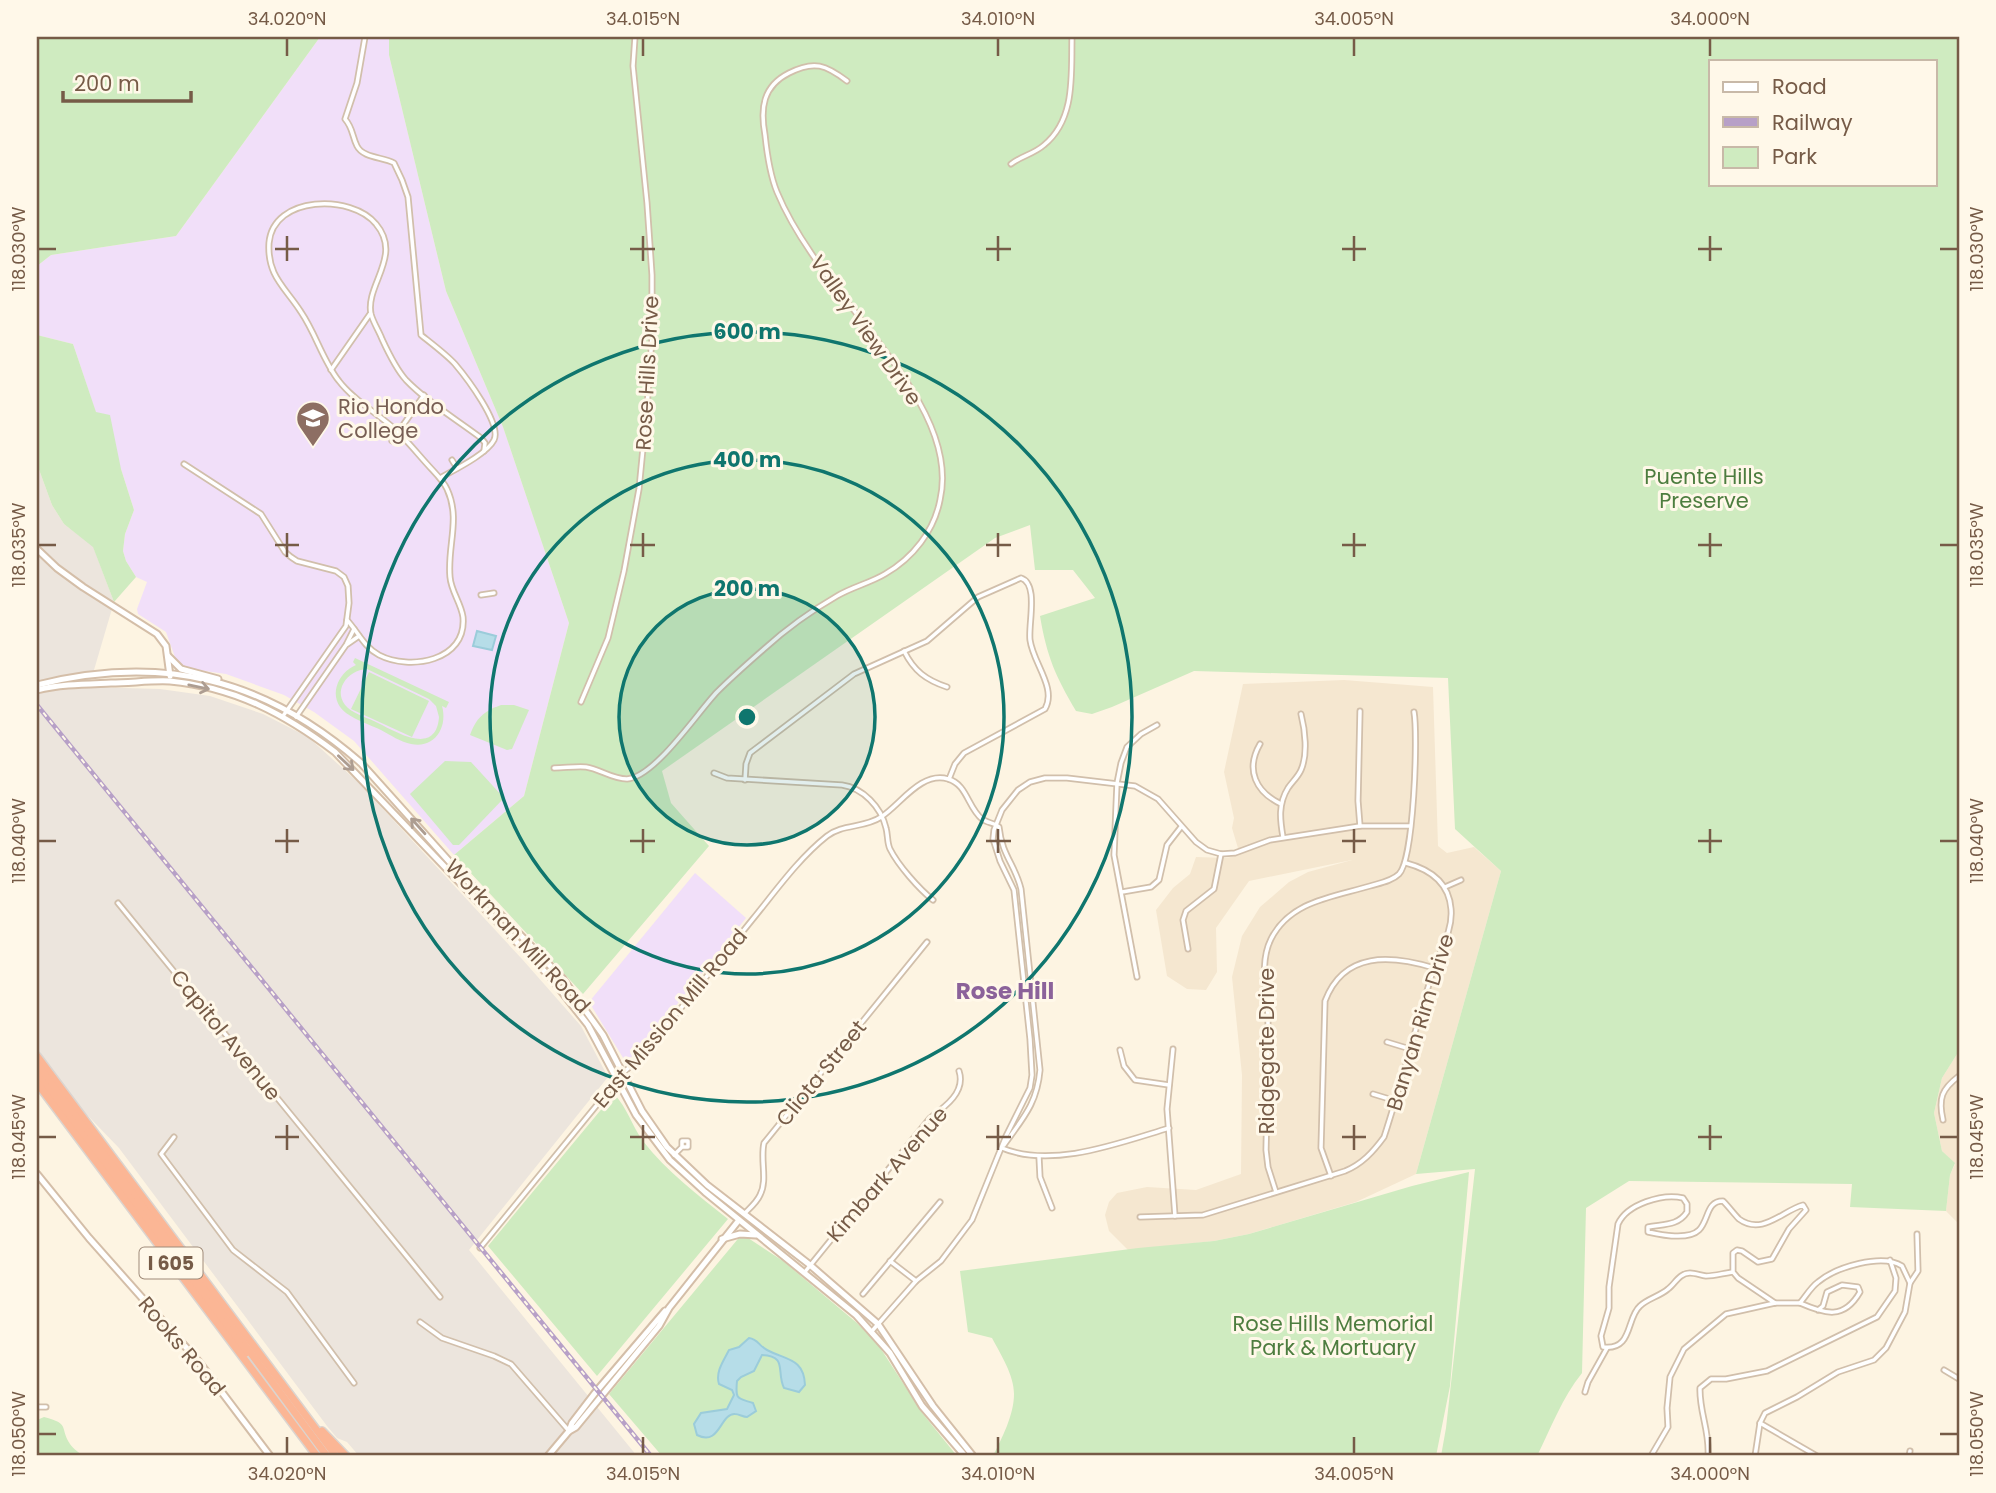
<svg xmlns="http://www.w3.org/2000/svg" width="1996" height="1493" font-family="Poppins,sans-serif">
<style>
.residential{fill:#f5e7d0}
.industrial{fill:#ece5dd}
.education{fill:#f1dff9}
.green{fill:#cfebc0;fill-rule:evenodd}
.water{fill:#b6dde8;stroke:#9bccda;stroke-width:2}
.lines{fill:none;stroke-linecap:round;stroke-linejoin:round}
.street-casing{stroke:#d1bfab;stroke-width:7}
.secondary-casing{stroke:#d4bea8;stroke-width:9}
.highway-casing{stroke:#dbd4cf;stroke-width:10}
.street{stroke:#fff;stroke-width:3.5}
.secondary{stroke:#fff;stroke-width:5}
.highway{stroke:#fbb695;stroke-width:7}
.rail-casing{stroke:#b7a0c7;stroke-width:4.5}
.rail{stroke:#fff8e9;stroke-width:2;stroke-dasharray:5;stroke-linecap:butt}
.oneway{stroke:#ad9d91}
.ticks{fill:none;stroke:#765b47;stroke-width:2.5}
.ring{fill:none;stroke:#0f766e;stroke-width:3.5}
.labels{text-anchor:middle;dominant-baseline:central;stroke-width:6;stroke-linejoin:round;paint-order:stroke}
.shield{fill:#fff8e9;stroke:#9f8a78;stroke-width:2}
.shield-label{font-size:19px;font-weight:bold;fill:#765b47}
.street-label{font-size:21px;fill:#765b47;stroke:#fff8e9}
.education-label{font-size:21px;fill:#785e54;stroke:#fff8e9;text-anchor:start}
.park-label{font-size:21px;fill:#4d7d3f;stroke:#fff8e9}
.neighbourhood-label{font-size:23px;font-weight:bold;fill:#8b629a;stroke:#fff8e9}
.centre{fill:#0f766e;stroke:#fff8e9;stroke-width:3.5}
.ring-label{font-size:21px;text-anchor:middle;font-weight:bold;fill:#0f766e;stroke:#fff8e9;stroke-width:6;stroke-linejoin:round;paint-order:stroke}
.neatline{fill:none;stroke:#765b47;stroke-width:2.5}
.ticks-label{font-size:18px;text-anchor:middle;fill:#765b47}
</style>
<rect width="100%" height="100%" fill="#fdf4e2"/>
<!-- residential -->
<g class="residential">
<path d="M1344,680L1433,687L1438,846L1447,853L1474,847L1501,871L1416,1174L1356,1202L1249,1234L1214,1241L1128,1250L1109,1231L1105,1215L1109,1202L1117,1193L1147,1187L1196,1190L1241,1174L1242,1075L1232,977L1242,936L1260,907L1289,882L1308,872L1352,860L1249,881L1216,928L1217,972L1206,990L1187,989L1167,976L1156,910L1173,888L1190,874L1196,857L1226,858L1240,855L1232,828L1234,818L1224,772L1243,684Z"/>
<path d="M1959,1051V1224L1946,1211L1950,1175L1955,1164L1942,1151L1934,1113L1942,1078Z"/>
</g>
<!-- industrial -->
<path class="industrial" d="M37,464L52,505L64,524L93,546L114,602L89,687L160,689L210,696L263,714L308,737L359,783L522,959L581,1026L608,1077L469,1250L637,1456H359L347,1442L337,1438L327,1426L119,1148L64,1091L37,1056Z"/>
<!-- education -->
<g class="education">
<path d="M320,37H389V55L446,291L503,427L569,623L524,796L454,855L354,741L314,712L284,695L226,674L184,668L176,660L166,632L138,614L137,609L147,582L136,577L126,561L123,551L125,534L134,510L121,469L96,413L73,344L37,335V266L51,255L176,236Z"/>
<path d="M695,873L746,918L639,1052L625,1061L589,1002Z"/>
</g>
<!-- green -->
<g class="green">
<path d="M37,37H320L176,236L51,255L37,266Z"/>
<path d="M389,37H1959V1051L1942,1078L1934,1113L1942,1151L1955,1163L1950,1175L1946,1211L1850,1207L1852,1184L1629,1181L1586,1208L1582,1373C1562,1398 1551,1428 1537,1456H1441L1446,1428L1475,1169L1416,1174L1501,871L1455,829L1448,678L1194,671L1112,707L1092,714L1076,711C1055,675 1047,657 1040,616L1095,598L1073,570H1035L1030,525L995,538L662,771L671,803L709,846L583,994L454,855L524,796L569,623L503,427L446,291L389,55ZM1711,61H1935V184H1711Z"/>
<path d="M37,335L73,344L96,412L110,415L121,469L134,510L125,534L123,551L126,561L136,577L114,602L93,547L64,524L52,505L37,464Z"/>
<path d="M355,658L449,702L446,708L442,706C448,727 435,749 411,744C401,742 390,735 381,730C370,725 356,720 346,713C327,698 337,673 356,665L353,662ZM367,669L429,699L436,706L439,717C436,756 398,733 378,723C369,718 356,715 348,708C331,692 347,670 367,669Z"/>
<path d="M369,672L429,701L412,737L351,709Z"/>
<path d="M501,705H514L529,710L512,749L507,750L470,735C476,718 484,711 501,705Z"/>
<path d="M445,761L471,762L504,798L459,845H453L410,794Z"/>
<path d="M614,1094C627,1107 632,1126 643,1141C666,1171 698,1195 728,1219L597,1376L488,1246Z"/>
<path d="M1469,1172L1450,1386L1436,1456H993C1002,1438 1014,1415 1014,1394C1014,1375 1001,1355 992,1338L968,1332L960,1271L1138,1248L1214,1241L1249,1234L1412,1186Z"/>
<path d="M742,1234L783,1261L857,1323L879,1346L923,1414L957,1456H662L609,1394Z"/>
<path d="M44,1417C71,1424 59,1427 70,1444C73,1449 80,1453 83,1456H37V1420Z"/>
</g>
<!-- water -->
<g class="water">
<path d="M477,631L496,636L492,650L473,646Z"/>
<path d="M749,1338C758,1339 759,1346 767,1350C786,1360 804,1358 805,1385L799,1392L784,1388C776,1372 788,1356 762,1355L754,1371L741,1377L737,1381C735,1401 738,1398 753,1403L756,1411L747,1417C743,1417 739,1414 735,1414C720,1413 720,1447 697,1435L694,1424L701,1413L727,1409L734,1395L732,1390L719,1384C715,1372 724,1360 729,1350L739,1347Z"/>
</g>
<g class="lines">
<!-- street casing -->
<g class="street-casing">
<g id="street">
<path d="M365,37L357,83L345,119C353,128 352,136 357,146C363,158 383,157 394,163L402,180L408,197L421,335C431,343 447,355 455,364C466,377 502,424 494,440C487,454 454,470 440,478"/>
<path d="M1011,164C1021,156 1034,154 1044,145C1076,119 1071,74 1072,37"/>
<path d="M331,370L370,314"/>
<path d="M392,441L424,395"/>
<path d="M452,460L457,468"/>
<path d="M184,464L261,514L285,552L291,557L297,561L336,571L344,577L348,586L349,603L346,626L283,716"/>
<path d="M481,595L494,593"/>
<path d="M347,620C358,632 364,647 379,655C410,671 467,661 463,617C461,603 451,591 450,577C447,546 461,519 447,489C443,480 434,472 427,464C418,454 409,443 399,433C381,415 355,402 339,381C323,361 316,334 301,312C285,287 267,276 269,243C273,195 352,194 376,224C403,256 365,285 371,314C373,322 379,331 382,339C388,352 396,369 406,380C427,402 456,419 481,438L485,443L484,451"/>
<path d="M347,643L354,629"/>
<path d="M904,651C914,671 926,680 947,687"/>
<path d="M581,702L608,638L624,571L639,489L647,407L652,337V275L647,203L633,66L635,37"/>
<path d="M296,717L346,645L359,636"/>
<path d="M1260,744C1245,770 1256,792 1281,804"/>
<path d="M554,768C565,768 576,766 586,767C600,769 612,779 627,779C655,777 697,713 717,692C732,677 748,663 764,649C786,629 811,611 837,596C852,587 870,583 885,574C913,558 934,531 940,500C949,461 932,422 912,390C872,325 806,262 777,192C770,175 767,154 765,135C760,108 763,86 789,73C814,60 826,65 847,81"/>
<path d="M714,773L727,778L842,785C863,788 881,807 886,828C888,835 887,843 890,849C898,865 919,889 933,900"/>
<path d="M745,780L746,764L750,753L854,674L927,641L978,597L1021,578C1039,584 1028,624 1030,640C1033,663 1057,688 1045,709L964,753L955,764L949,779"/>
<path d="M996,825L999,827C1002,856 1015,864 1021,889L1040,1070C1037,1104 1023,1118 1004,1145"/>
<path d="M1360,826L1358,801L1360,711"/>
<path d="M1283,837C1280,820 1278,804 1288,788C1292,782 1298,777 1301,770C1308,754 1305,730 1301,714"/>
<path d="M1445,887L1461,880"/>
<path d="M1122,892L1151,887L1159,880L1167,845L1181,827"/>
<path d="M118,903L440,1297"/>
<path d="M1188,949L1183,920L1186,911L1214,889L1221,854"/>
<path d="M1137,977L1114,855L1117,783L1121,763L1127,747L1141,734L1157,725"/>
<path d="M1387,1042L1410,1049"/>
<path d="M1173,1049L1167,1109L1175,1216"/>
<path d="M1120,1050L1124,1066L1135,1080L1169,1085"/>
<path d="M1373,1094L1396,1101"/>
<path d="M1943,1120C1938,1098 1942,1089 1959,1076"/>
<path d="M174,1137L161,1154L233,1250L287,1292L354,1383"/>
<path d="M1002,1148C1052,1169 1119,1143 1169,1128"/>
<path d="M674,1155L682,1147H688V1141H682V1147"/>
<path d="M1039,1157L1040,1177L1052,1208"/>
<path d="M1331,1176L1321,1148L1325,1001C1344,951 1391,955 1434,968"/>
<path d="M1276,1192L1268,1167L1266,1150C1267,1105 1268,1061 1268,1017C1267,991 1259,963 1271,939C1290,901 1333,897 1370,886C1380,883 1392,881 1399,874C1414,859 1418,734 1414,712"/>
<path d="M745,1213C750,1208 757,1202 760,1195C768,1180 760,1160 764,1143L927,942"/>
<path d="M1140,1217L1203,1215L1345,1171C1362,1164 1373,1152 1384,1137C1402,1082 1416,1026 1433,971C1440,950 1453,931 1451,909C1449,882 1429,869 1406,863"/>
<path d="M480,1248L623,1073L641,1057C679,1011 715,966 752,920C775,892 798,859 827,836C842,824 865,828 881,817C900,805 921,771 948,779C967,784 968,808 982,819C986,822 992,823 996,825"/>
<path d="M890,1261L916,1281"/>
<path d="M1733,1272C1724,1273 1715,1276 1706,1276C1700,1275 1695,1273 1690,1273C1679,1273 1675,1284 1668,1289C1660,1296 1647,1299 1640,1306C1626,1318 1633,1351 1603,1347L1601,1336L1609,1308V1287L1618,1224C1627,1204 1663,1193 1683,1198L1687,1204V1212C1678,1226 1663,1224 1648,1227V1232C1661,1235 1689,1240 1699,1230C1709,1220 1706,1201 1723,1201C1729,1207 1734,1214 1739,1219C1762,1236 1782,1211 1803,1205L1806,1210L1789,1229L1772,1259L1758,1262L1742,1251L1737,1250L1733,1253V1272L1738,1278L1775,1303"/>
<path d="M804,1273L930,1118C945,1107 966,1092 959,1071"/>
<path d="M1910,1283L1918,1271L1917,1234"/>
<path d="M863,1294L940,1202"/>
<path d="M1800,1303C1825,1314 1844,1320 1860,1292L1858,1287L1842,1285L1827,1292L1823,1306L1818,1310"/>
<path d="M420,1322L442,1338L494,1356L511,1364L569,1431"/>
<path d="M872,1331L916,1281L941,1261L972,1220L1006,1136L1030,1088L1032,1075L1030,1039L1014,890L1000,861L993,839L994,830L1002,810L1018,790L1030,782L1045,778H1067L1135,786L1158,799L1196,842L1207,850L1221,854L1235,853L1270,840L1360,826H1410"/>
<path d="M1944,1370L1959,1379"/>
<path d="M1585,1392L1588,1382L1607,1348"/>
<path d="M37,1407H46"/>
<path d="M1760,1423L1817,1456"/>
<path d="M1651,1456L1668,1427L1667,1408L1670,1377L1684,1349L1726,1314L1775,1303H1800C1806,1296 1811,1287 1818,1282C1836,1267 1882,1253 1902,1266L1910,1283L1905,1312L1886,1348L1874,1360L1838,1372L1797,1397L1765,1413L1760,1423L1755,1456"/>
<path d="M1708,1456C1710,1432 1699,1411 1700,1388L1711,1379H1726L1767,1371L1877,1317L1895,1291L1896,1278L1890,1260"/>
<path d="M1909,1456L1910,1451"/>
</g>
</g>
<!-- secondary casing -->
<g class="secondary-casing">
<g id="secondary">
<path d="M37,549L57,568L83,587L157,634L166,646L170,676"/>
<path d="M168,656L181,669L218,679"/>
<path d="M37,685C162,654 264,678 361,763L456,869L563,979L603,1035L642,1111L667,1147L707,1185L810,1265L878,1324L933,1406L973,1456"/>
<path d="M37,690C61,684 86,684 111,683C130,683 151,680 170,681C234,687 285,714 335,752L551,978L588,1025L636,1115L670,1160L705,1192L856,1315L890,1353L922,1406L965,1456"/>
<path d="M37,1174L89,1238L199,1362L270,1456"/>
<path d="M722,1239L740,1234L756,1235"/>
<path d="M569,1431L572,1423L595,1393L665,1311"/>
<path d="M548,1456L569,1431L576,1427L659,1326L669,1308L739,1220"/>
</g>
</g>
<!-- highway casing -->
<g class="highway-casing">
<g id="highway">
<path d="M37,1056L336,1456"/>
<path d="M37,1064L327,1456"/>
<path d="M37,1074L246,1353"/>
<path d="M37,1083L317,1456"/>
<path d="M322,1431L346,1456"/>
</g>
</g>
<!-- street -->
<use href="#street" class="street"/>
<!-- secondary -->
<use href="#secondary" class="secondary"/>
<!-- highway -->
<use href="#highway" class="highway"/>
<!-- rail casing -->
<g class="rail-casing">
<path id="rail" d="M37,705L651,1456"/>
</g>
<!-- rail -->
<use href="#rail" class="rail"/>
</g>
<!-- one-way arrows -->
<defs><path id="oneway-shaft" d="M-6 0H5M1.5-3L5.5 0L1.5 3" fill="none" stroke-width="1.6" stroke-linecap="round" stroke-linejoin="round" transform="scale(1.75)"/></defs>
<g class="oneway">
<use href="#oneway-shaft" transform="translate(199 687) rotate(12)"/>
<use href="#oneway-shaft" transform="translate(346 763) rotate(43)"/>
<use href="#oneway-shaft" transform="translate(418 826) rotate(-132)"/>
</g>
<!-- ticks -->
<path class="ticks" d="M287,38V56M643,38V56M998,38V56M1354,38V56M1710,38V56M287,236V261M643,236V261M998,236V261M1354,236V261M1710,236V261M38,249H56M275,249H299M630,249H655M986,249H1011M1342,249H1366M1698,249H1722M1940,249H1958M287,533V557M643,533V557M998,533V557M1354,533V557M1710,533V557M38,545H56M275,545H299M630,545H655M986,545H1011M1342,545H1366M1698,545H1722M1940,545H1958M287,829V853M643,829V853M998,829V853M1354,829V853M1710,829V853M38,841H56M275,841H299M630,841H655M986,841H1011M1342,841H1366M1698,841H1722M1940,841H1958M287,1125V1150M643,1125V1150M998,1125V1150M1354,1125V1150M1710,1125V1150M38,1137H56M275,1137H299M630,1137H655M986,1137H1011M1342,1137H1366M1698,1137H1722M1940,1137H1958M38,1434H56M1940,1434H1958M287,1437V1454M643,1437V1454M998,1437V1454M1354,1437V1454M1710,1437V1454"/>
<!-- distance rings -->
<circle cx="747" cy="717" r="128" fill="#0f766e" fill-opacity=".12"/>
<g class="ring">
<circle cx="747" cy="717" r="128"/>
<circle cx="747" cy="717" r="257"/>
<circle cx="747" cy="717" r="385"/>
</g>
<!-- icons -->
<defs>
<g id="university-pin" transform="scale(1.75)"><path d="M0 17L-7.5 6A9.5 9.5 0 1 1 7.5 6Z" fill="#8d6e63" stroke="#fff8e9"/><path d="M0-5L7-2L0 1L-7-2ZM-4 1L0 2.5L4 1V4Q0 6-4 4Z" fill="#fff"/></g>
</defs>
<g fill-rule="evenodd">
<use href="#university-pin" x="313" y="418"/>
</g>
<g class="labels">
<!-- shield labels -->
<rect class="shield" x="139.5" y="1247.5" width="63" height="31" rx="5"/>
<g class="shield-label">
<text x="171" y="1263">I 605</text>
</g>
<!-- street labels -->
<g class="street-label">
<text transform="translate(866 330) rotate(55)">Valley View Drive</text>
<text transform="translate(647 373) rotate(-87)">Rose Hills Drive</text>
<text transform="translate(518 936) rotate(47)">Workman Mill Road</text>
<text transform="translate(670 1018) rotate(-50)">East Mission Mill Road</text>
<text transform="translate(1420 1022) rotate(-73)">Banyan Rim Drive</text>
<text transform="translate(226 1035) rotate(51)">Capitol Avenue</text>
<text transform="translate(1266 1051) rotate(-90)">Ridgegate Drive</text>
<text transform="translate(821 1073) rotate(-51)">Cliota Street</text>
<text transform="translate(887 1174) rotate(-49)">Kimbark Avenue</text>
<text transform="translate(182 1346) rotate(50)">Rooks Road</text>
</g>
<!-- education labels -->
<g class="education-label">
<text x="338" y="406">Rio Hondo<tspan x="338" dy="24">College</tspan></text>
</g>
<!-- park labels -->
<g class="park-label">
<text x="1704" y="476">Puente Hills<tspan x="1704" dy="24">Preserve</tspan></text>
<text x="1333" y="1323">Rose Hills Memorial<tspan x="1333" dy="24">Park &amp; Mortuary</tspan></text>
</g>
<!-- neighbourhood labels -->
<g class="neighbourhood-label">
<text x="1005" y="991">Rose Hill</text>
</g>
</g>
<circle cx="747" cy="717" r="10" class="centre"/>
<g class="ring-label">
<text x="747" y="339">600 m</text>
<text x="747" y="467">400 m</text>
<text x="747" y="596">200 m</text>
</g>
<!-- border -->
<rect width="1996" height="1493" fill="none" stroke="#fff8e9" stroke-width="77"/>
<!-- legend -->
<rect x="1709" y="60" width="228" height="126" fill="#fff8e9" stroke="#c8b9a8" stroke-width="2"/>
<rect x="1723" y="82" width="35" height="10" fill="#ffffff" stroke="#c8b9a8" stroke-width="2"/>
<text x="1772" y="94" font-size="21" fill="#765b47">Road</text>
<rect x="1723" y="117" width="35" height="10" fill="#b7a0c7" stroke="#c8b9a8" stroke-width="2"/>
<text x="1772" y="130" font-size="21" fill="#765b47">Railway</text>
<rect x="1723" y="147" width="35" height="21" fill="#cfebc0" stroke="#c8b9a8" stroke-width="2"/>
<text x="1772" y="164" font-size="21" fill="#765b47">Park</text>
<!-- scale -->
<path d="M63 91v10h128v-10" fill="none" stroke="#765b47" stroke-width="3.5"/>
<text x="74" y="91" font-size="21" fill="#765b47" stroke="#fff8e9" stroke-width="5" paint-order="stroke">200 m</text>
<rect x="38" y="38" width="1920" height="1416" class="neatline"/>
<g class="ticks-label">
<text x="287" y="25">34.020°N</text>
<text x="643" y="25">34.015°N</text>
<text x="998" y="25">34.010°N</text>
<text x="1354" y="25">34.005°N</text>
<text x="1710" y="25">34.000°N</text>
<text transform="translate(1977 249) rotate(-90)" y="6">118.030°W</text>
<text transform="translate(19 249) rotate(-90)" y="6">118.030°W</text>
<text transform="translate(1977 545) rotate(-90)" y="6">118.035°W</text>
<text transform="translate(19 545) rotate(-90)" y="6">118.035°W</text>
<text transform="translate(1977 841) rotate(-90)" y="6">118.040°W</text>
<text transform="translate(19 841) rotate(-90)" y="6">118.040°W</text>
<text transform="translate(1977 1137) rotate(-90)" y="6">118.045°W</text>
<text transform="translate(19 1137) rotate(-90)" y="6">118.045°W</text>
<text transform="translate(1977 1434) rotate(-90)" y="6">118.050°W</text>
<text transform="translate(19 1434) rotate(-90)" y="6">118.050°W</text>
<text x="287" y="1480">34.020°N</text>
<text x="643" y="1480">34.015°N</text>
<text x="998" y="1480">34.010°N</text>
<text x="1354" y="1480">34.005°N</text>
<text x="1710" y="1480">34.000°N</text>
</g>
</svg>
